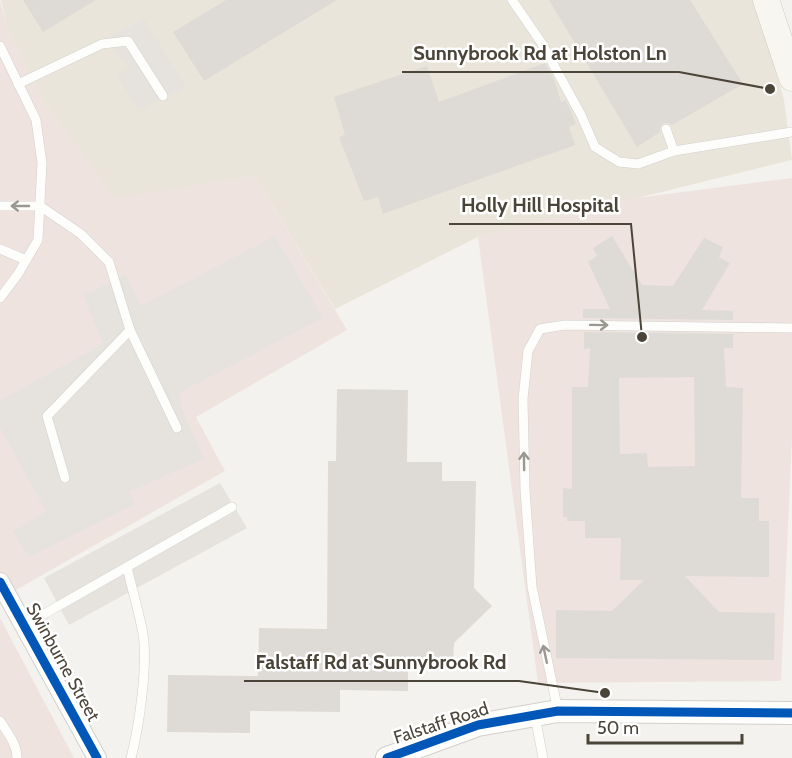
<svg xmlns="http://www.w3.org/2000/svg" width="792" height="758" font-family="Cabin,sans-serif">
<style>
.education{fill:#eae5da}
.medical{fill:#eee3df}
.parking{fill:#e6e3df}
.building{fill:#dedbd6;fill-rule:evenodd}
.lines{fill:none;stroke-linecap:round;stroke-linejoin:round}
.service-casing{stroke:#d2d0cb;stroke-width:10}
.minor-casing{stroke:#d2d0cb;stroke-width:20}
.tertiary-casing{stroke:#d2d0cb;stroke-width:24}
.secondary-casing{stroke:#d3cfc5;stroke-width:27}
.service{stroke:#fdfdfc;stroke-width:9}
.minor{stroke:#fdfdfc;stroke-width:18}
.tertiary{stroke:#fdfdfc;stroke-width:22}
.secondary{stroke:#f7f6f1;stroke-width:26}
.cycleway-casing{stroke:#fff;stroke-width:13}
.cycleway{stroke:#0057b8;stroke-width:9}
.oneway{stroke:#9b9791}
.labels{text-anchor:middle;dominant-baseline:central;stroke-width:5;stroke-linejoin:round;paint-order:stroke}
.street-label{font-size:18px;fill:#4b4439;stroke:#fff}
.leader{fill:none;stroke:#4b4439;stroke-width:2}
.callout-dot{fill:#4b4439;stroke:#fff;stroke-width:2}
.callout-label{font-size:20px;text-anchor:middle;font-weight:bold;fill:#4b4439;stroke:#fff;stroke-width:5;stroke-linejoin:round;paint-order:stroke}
</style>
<rect width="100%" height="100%" fill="#f4f2ee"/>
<!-- education -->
<path class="education" d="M1,0H756L784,100L792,160L478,237L335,309L255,176L115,199L44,102L8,29Z"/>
<!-- medical -->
<g class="medical">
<path d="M0,0L8,29L44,102L115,198L255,176L347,330L196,417L225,471L0,599Z"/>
<path d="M792,178V437L781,681L538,683L478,237L629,199Z"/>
<path d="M0,618L74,758H0Z"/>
</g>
<!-- parking -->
<g class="parking">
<path d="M144,19L186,87L139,110L116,75L128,69V65L118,57L107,38Z"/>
<path d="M275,236L323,318L179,393L182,409L204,459L129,492L135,504L29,557L13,532L46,511L0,428V400L103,344L83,295L126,275L141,306Z"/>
<path d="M220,483L247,528L69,625L44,578Z"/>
</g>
<!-- building -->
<g class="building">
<path d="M23,0H96L43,32Z"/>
<path d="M226,0H337L204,81L173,32Z"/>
<path d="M549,0H690L743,84L672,125L668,123H663L660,127V132L637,147Z"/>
<path d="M545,63L554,79L561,102L565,100L570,109L576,124L569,127L575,145L383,214L378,197L364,201L339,137L345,135L334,97L427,66L439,102Z"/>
<path d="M612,236L642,285L673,286L704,238L723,247L719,257L730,263L702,310L733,311V320L583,318V309H610L588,262L597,256L593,248Z"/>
<path d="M584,332L733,334V348H724L726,387L743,388L741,498H759V521H769V577L685,576L719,612L775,613L774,660L556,658V610L612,611L644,580H620L621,538H585V521H567V517H563V488L572,489V387H588L590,348L584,349ZM694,377L695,466L648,467L647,453L620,454L619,378Z"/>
<path d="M337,389L408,390L407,462H442V481H476L474,588L492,606L454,643L453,663H408V691L340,690V712L250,711V733L167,732L168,675L258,676L259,628L327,629L328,461H336Z"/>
</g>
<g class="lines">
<!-- service casing -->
<g class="service-casing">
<g id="service">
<path d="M512,0L541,42L581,115L595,147L619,162L638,164L674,151L792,132"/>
<path d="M0,46L36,120L42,163L38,240L18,274L0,298"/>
<path d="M18,84L102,44L128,41L163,96"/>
<path d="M666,129L674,151"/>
<path d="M0,206H40L81,234L109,262L130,330L177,428"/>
<path d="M0,249L26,260"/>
<path d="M65,478L47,416L130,330"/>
<path d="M127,567C132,589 139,612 143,634C148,666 139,727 131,758"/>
<path d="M22,622L46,613L232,507"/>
<path d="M558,711L532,587L525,490L523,399L528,351L540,329L565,325L792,328"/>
<path d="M535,716L543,758"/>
<path d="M0,721C7,732 17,744 17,758"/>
</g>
</g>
<!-- minor casing -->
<g class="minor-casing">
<path id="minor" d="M0,582L97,758"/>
</g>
<!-- tertiary casing -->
<g class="tertiary-casing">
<path id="tertiary" d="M387,758L478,725L558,711L792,713"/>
</g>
<!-- secondary casing -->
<g class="secondary-casing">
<path id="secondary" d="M766,0L792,78"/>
</g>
<!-- service -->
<use href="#service" class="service"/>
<!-- minor -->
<use href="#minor" class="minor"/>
<!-- tertiary -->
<use href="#tertiary" class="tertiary"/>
<!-- secondary -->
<use href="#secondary" class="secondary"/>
<!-- cycleway casing -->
<g class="cycleway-casing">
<g id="cycleway">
<path d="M0,582L97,758"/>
<path d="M387,758L478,725L558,711L792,713"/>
</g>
</g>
<!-- cycleway -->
<use href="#cycleway" class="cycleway"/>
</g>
<!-- one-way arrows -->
<defs><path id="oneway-shaft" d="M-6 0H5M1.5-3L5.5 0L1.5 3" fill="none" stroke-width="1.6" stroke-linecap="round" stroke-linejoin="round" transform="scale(1.5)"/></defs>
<g class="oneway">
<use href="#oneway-shaft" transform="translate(20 206) rotate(-180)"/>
<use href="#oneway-shaft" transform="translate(599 325) rotate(1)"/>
<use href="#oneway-shaft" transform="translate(524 461) rotate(-91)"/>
<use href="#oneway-shaft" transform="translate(545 654) rotate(-102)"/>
</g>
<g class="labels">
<!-- street labels -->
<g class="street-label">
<text transform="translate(63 662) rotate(61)">Swinburne Street</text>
<text transform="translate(441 723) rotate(-18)">Falstaff Road</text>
</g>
</g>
<!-- callouts -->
<path class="leader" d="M770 89L679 72H402M642 337L631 224H449M605 693L519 681H244"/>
<g class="callout-dot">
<circle cx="770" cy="89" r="6"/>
<circle cx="642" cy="337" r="6"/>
<circle cx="605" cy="693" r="6"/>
</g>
<g class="callout-label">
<text x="540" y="60">Sunnybrook Rd at Holston Ln</text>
<text x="540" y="212">Holly Hill Hospital</text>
<text x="381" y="669">Falstaff Rd at Sunnybrook Rd</text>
</g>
<!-- scale -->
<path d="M588 734v9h154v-9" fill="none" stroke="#4b4439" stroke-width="3"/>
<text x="597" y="734" font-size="18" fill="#4b4439" stroke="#ffffff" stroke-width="4.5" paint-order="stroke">50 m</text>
</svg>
